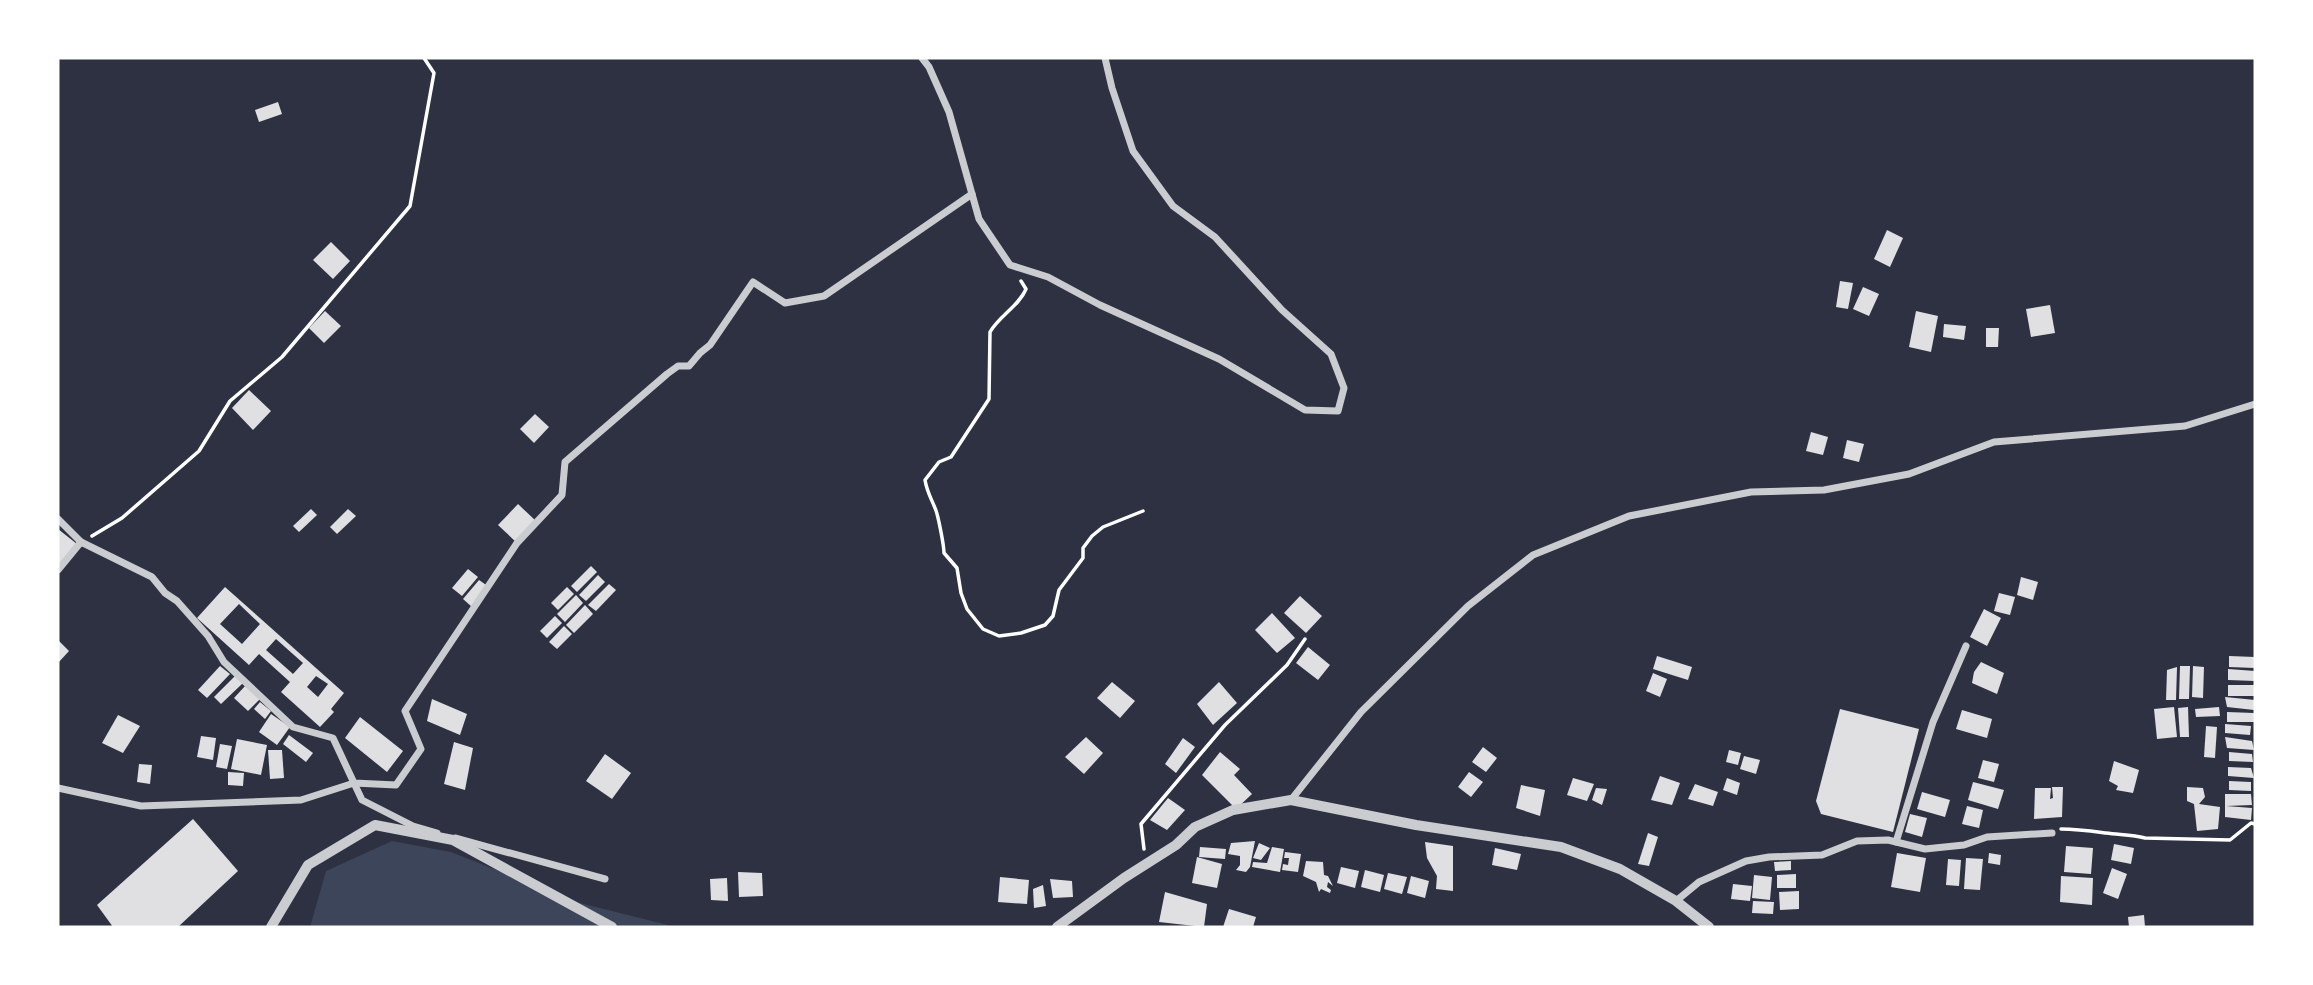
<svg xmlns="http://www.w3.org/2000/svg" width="2313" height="985" font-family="'Work Sans',sans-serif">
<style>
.green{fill:#3c4559}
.building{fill:#e0e0e3;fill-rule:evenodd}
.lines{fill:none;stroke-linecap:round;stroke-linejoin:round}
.path{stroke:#fff;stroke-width:3.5}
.minor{stroke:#caccd0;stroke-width:7}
.tertiary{stroke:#caccd0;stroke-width:10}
</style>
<rect width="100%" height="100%" fill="#2d3142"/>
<!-- green -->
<path class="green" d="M392,841L451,852L580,903L676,927H310L326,871Z"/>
<!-- building -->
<g class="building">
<path d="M278,102L282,114L259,122L255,110Z"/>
<path d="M1887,230L1903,238L1890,267L1874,259Z"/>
<path d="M331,242L350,261L333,279L313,260Z"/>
<path d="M1840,281L1853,283L1848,309L1836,307Z"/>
<path d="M1863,287L1879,294L1869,316L1853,309Z"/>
<path d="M2050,305L2055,333L2031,337L2026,309Z"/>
<path d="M325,311L341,326L324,343L309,328Z"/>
<path d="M1916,311L1938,316L1931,352L1909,347Z"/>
<path d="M1944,324L1966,326L1964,340L1943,337Z"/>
<path d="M1986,328H1999L1998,347H1986Z"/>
<path d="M249,390L271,411L253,430L232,408Z"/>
<path d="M535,414L549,427L534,443L520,429Z"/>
<path d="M1811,432L1828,437L1823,455L1806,451Z"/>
<path d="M1847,440L1864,444L1859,462L1843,458Z"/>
<path d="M518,504L537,522L517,543L498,525Z"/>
<path d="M311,509L317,515L299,532L293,526Z"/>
<path d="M348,509L356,516L337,534L330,527Z"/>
<path d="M58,529L77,544L61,566L58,563Z"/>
<path d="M591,566L597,572L577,592L571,586Z"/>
<path d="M468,569L478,577L462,596L452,588Z"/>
<path d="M598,575L605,582L586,601L579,595Z"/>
<path d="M2021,577L2038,582L2033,600L2017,595Z"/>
<path d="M479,580L489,587L472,607L463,599Z"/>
<path d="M609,584L616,590L596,611L588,605Z"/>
<path d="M225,587L344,693L331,709L334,712L320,727L281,692L290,682L259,654L249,665L197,618ZM239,604L260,624L242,644L220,624ZM276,639L303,663L293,674L266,650ZM316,676L328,684L318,697L307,687Z"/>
<path d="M567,587L574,594L558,610L551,603Z"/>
<path d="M1999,593L2015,597L2010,615L1994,611Z"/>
<path d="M576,595L583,603L565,622L557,614Z"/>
<path d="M1300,596L1322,616L1306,633L1284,613Z"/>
<path d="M585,605L593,614L574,633L566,625Z"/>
<path d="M1984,609L2001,618L1987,646L1970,637Z"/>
<path d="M1272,613L1295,638L1277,653L1255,630Z"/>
<path d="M555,616L562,623L547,638L540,631Z"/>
<path d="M564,626L572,634L557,649L549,642Z"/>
<path d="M58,640L69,651L58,663Z"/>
<path d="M1308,647L1330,665L1318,680L1296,663Z"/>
<path d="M1657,656L1692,667L1688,680L1653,669Z"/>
<path d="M2229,656L2255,657V668L2229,667Z"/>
<path d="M1981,662L2004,673L1997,694L1972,683L1974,672Z"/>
<path d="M220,666L230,674L207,698L198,690Z"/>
<path d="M2180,666H2190L2189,699H2179Z"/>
<path d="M2193,666L2204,667L2203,698L2192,697Z"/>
<path d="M2177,667L2176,700H2166L2167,670Z"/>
<path d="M2228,669L2255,671V681L2228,680Z"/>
<path d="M1653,673L1667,679L1660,697L1646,691Z"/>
<path d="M236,675L243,683L221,704L214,697Z"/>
<path d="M1112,682L1135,701L1120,718L1097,698Z"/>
<path d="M1219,682L1237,703L1213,725L1197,704Z"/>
<path d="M246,685L260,699L248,711L234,698Z"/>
<rect x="2228" y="685" width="27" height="11"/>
<path d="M2225,697L2255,700L2254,710L2227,707Z"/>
<path d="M432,699L467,714L460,735L427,721Z"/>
<path d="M260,702L271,711L265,719L254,709Z"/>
<path d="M2174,707L2177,737L2157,739L2154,709Z"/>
<path d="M2188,707L2189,737H2180L2178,708Z"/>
<path d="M2219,707L2220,716L2196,717L2195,709Z"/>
<path d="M1840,709L1919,729L1893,832L1821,814L1816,801Z"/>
<path d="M1962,710L1992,719L1987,738L1956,729Z"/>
<path d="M2227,712L2254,713V722H2227Z"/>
<path d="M271,714L290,727L277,745L259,732Z"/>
<path d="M118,715L140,726L123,753L102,743Z"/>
<path d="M360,717L403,751L387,772L345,738Z"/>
<path d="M2225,724L2251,726L2250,735L2225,733Z"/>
<path d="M2206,726L2217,727L2215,758L2204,757Z"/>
<path d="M289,735L313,753L306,762L283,744Z"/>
<path d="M201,736L216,738L213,760L197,757Z"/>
<path d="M1086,737L1103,753L1084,774L1065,757Z"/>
<path d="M2225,737L2252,741L2254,750L2227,748Z"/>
<path d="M1183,738L1195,747L1176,773L1165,764Z"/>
<path d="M237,739L267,745L261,775L231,769Z"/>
<path d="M454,742L473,748L465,790L444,784Z"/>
<path d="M220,744L232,746L227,769L216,767Z"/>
<path d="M1483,747L1497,758L1486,772L1472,762Z"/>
<path d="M268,750H282L284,778L270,779Z"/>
<path d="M1729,750L1741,753L1738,765L1726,762Z"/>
<path d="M1220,752L1240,769L1234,775L1252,794L1236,809L1202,775Z"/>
<path d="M2229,752L2252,754L2253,762L2229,761Z"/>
<path d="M605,754L631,773L612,799L586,781Z"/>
<path d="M1744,756L1760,760L1756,774L1740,769Z"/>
<path d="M1983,760L1999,764L1994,782L1978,778Z"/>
<path d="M2114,761L2139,770L2133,793L2116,790L2118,786L2109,781Z"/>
<path d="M139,764L152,765L150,784L137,782Z"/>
<path d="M2228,767L2251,768L2254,778L2228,776Z"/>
<path d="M228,772L244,773L243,786L228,785Z"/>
<path d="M1469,772L1483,782L1471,797L1458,787Z"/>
<path d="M1660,776L1680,783L1672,805L1651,800Z"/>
<path d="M1573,778L1594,784L1587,801L1567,795Z"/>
<path d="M1727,778L1740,783L1737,795L1723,790Z"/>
<path d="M2229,781L2251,782V791L2229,790Z"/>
<path d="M1973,782L2004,790L1998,809L1968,800Z"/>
<path d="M1695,784L1718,792L1713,806L1688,799Z"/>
<path d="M1521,785L1545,790L1540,816L1516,808Z"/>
<path d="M2052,787H2063L2062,817L2034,819L2035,788H2051L2050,799L2053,798Z"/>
<path d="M2187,787L2203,788L2205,797L2199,804L2220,807L2218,829L2197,831L2194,804L2187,801Z"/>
<path d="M1596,788L1607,789L1602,805L1592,800Z"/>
<path d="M1922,792L1950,800L1945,817L1917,809Z"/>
<path d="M2225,794H2251L2252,805L2226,806L2252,808L2251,820L2225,817Z"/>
<path d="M1168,798L1185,810L1167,830L1150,820Z"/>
<path d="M1967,806L1983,810L1979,828L1962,824Z"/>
<path d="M1910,814L1927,818L1922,837L1905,832Z"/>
<path d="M193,819L238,871L178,927H113L97,905Z"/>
<path d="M1648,833L1658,837L1649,866L1638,864Z"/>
<path d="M1255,841L1250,867L1246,872L1236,870L1240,865V856L1228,854L1231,843Z"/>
<path d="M1425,842L1453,846V891L1436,889L1437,876L1427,858Z"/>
<path d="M1259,843L1270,848L1261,860L1253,858Z"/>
<path d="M2114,844L2134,848L2131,864L2111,860Z"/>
<path d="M2066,846L2093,848L2091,874L2064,872Z"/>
<path d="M1200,847L1226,849L1225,859L1199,857Z"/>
<path d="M1272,847L1284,849L1280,872L1252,867L1253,862L1267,863Z"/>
<path d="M1495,848L1521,854L1517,870L1492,865Z"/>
<path d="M1285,852L1301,854L1298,872L1282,870L1283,864L1288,865L1289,858H1284Z"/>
<path d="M1897,853L1926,858L1920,892L1891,887Z"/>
<path d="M1989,853L2001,855L2000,865L1988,863Z"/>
<path d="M1197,857L1222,864L1217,888L1192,883Z"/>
<path d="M1966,858L1983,859L1980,890L1964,889Z"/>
<path d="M1948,859L1961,860L1959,886L1946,885Z"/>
<path d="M1306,861L1323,862L1324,875L1328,876L1333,886L1328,882L1327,887L1331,890L1330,893L1321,889L1319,892L1316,882L1303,876Z"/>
<path d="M1791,861V870L1775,871L1774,862Z"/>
<path d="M1341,867L1359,871L1355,888L1337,883Z"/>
<path d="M2112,868L2127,874L2118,899L2103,893Z"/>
<path d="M1365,870L1384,875L1380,892L1361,887Z"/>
<path d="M738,872L762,873L763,896L739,897Z"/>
<path d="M1388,873L1407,877L1402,894L1384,889Z"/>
<path d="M1796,874V888H1777V875Z"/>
<path d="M1754,875L1772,877L1770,900L1752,898Z"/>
<path d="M1411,876L1429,881L1425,898L1407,893Z"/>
<path d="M2061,876L2093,878L2092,905L2060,902Z"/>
<path d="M1000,877L1029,880L1027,904L998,902Z"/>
<path d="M727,878L728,901L711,900L710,879Z"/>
<path d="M1050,879L1072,881L1073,897L1053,898Z"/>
<path d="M1733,884L1752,886L1750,901L1731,899Z"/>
<path d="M1043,885L1046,906L1034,908L1033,889Z"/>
<path d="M1799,891V909L1780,910L1779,892Z"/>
<path d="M1165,892L1207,904L1204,927L1159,922Z"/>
<path d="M1753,901L1774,902L1773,914L1752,913Z"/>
<path d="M1229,909L1256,917L1253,927H1223Z"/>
<path d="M2144,915L2145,927H2129L2128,917Z"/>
</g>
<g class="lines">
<!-- path -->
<g class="path">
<path d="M1021,281L1026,289C1019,306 999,316 990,332L989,399L951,457L939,462L925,480C927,492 931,498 935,508C938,514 944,546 944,553L957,568L961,593L967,609L983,629L999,636L1021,633L1045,625L1053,616L1059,590L1083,558V548L1092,536L1103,527L1143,511"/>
<path d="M92,536L122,518L199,451L230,401L282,357L410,206L434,73L424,58"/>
<path d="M2061,829C2077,829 2091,831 2106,833C2119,835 2132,834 2145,838L2230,840L2251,823L2255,824"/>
<path d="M1144,849L1141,824L1225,725L1287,665L1305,639"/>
</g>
<!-- minor -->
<g class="minor">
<path d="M922,58L929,67L949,112L979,219L1010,265L1048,277L1100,305L1219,359L1305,410L1338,411L1344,388L1331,354L1282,310L1215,237L1173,206L1133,151L1112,88L1105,58"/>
<path d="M58,519L81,542L152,577L165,593L177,601L208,636L224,662L293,727L333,738L354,783L396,785L421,749L405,711L517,543L562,495L565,462L667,374L678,366H689L700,353L710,345L753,282L785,303L824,296L972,194"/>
<path d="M58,570L81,542"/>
<path d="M58,788L141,806L301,800L354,783L362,800L413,826L437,833"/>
<path d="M1291,800L1361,712L1468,606L1533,555L1629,516L1751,492L1824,490L1909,474L1994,442L2185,426L2255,404"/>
<path d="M455,838L605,879"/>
<path d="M1896,842L1933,722L1966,646"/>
<path d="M1676,901L1699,882L1746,861L1769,857L1822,855L1857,841L1888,840L1925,849L1964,845L1987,837L2052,833"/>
</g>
<!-- tertiary -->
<g class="tertiary">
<path d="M271,927L308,865L375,825L453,840L612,927"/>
<path d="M1057,927L1124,878L1176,845L1195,827L1233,810L1291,800L1416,825L1561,847L1620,869L1676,901L1709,927"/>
</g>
</g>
<!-- border -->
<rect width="2313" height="985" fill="none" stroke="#ffffff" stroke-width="119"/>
</svg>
